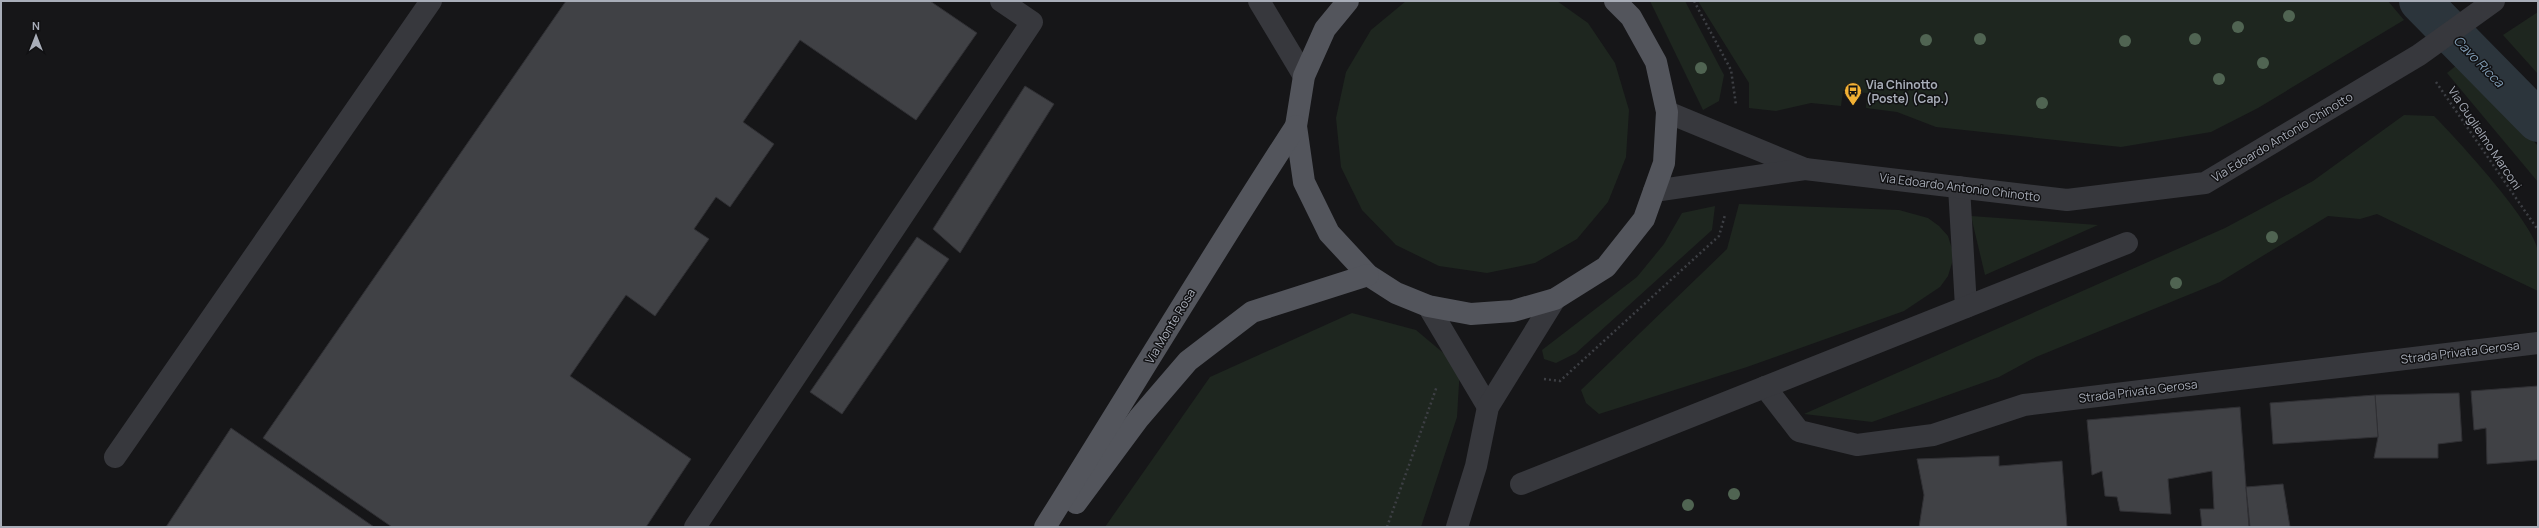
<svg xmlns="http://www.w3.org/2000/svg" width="2539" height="528" font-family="Manrope,sans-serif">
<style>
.green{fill:#1e261f}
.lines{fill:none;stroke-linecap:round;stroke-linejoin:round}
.canal{stroke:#2c353c;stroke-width:42}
.building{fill:#404145;stroke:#303034}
.path{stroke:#3d3f44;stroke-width:2.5;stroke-dasharray:2 3;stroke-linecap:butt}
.minor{stroke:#37383d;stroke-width:22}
.major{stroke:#53555c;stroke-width:22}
.tree{fill:#506452}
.labels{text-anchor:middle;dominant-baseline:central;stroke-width:3;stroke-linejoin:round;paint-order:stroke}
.poi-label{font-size:12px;font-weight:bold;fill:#a8adb8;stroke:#111113;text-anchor:start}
.street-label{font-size:12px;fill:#a8adb8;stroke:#111113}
.water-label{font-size:13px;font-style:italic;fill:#7f9bb3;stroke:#111113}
</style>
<rect width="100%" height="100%" fill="#161618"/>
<!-- green -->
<g class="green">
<path d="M1406,1H1557L1588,23L1615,63L1629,110L1626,157L1608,202L1577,239L1535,263L1487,273L1439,266L1396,245L1362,210L1341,167L1336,118L1346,72L1371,30Z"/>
<path d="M1650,1H1685L1724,75L1719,101L1703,110Z"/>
<path d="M1698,1H2388L2404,20L2258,108L2211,132L2121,147L1936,127L1897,112L1866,108L1867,93L1843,91L1841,106L1811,103L1776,111L1749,108V83Z"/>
<path d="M2538,12V74L2503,35Z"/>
<path d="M2462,61L2538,146V182L2447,73Z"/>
<path d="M2404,115L2434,116C2456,138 2534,223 2538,251C2539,263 2538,278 2538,291L2377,214L2360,219L2328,216L2220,282L2036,357L1999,377L1872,422L1804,414L2225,228L2313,181Z"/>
<path d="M1739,204L1899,210L1928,218L1939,226L1948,236L1952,249V263L1948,276L1940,287L1904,311L1747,367L1599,414L1586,403L1581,390L1727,249Z"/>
<path d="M1715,206L1712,230L1576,353L1556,363L1544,359L1542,350L1637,277L1664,244L1682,213Z"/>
<path d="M1971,216L2098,225L1985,275Z"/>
<path d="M1352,313L1416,330L1460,367L1457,417L1421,527H1105L1210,377Z"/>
</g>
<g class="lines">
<!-- canal -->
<path class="canal" d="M2420,1L2538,121"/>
</g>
<!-- building -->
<g class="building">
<path d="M566,1H930L977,33L916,120L800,40L743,122L774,144L730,207L716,197L694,229L709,239L655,316L626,295L570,376L691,459L646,527H392L263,438Z"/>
<path d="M1025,86L1054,104L960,253L933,229Z"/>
<path d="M917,237L949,259L842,414L810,392Z"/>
<path d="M2538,386V460L2487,464L2486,428L2474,430L2471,391Z"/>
<path d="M2459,393L2462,441L2438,444V458H2374L2378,437L2375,395Z"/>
<path d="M2375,395L2378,437L2273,444L2270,403Z"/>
<path d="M2240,407L2249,527H2202L2200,509H2214L2212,471L2168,479L2171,514L2120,511L2117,497L2105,496L2102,471L2092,475L2087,420Z"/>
<path d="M231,428L374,527H166Z"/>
<path d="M1999,456V466L2062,461L2067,527H1919L1924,495L1917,459Z"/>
<path d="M2283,484L2290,527H2250L2246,487Z"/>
</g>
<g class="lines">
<!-- path -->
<g class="path">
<path d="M1694,1L1731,70L1736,105"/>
<path d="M2436,82L2538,230"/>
<path d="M1544,379L1560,381L1719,236L1725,215"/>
<path d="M1387,527L1437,386"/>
</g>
<!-- minor -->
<g class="minor">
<path d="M1259,1L1304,76"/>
<path d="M1667,112L1805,169"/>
<path d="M1959,187L1966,307"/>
<path d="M1654,191L1805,169L2067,200L2205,183L2419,55L2494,1"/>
<path d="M1428,306L1488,407"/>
<path d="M1765,387L1799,431L1857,445L1933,435L2024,405L2538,343"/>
<path d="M115,457L431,1"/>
<path d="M1521,484L2127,243"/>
<path d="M695,527L1032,22L1001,1"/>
<path d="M1457,527L1476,466L1488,407L1555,299"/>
</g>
<!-- major -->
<g class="major">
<path d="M1348,1L1325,29L1304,76L1296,126L1304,182L1329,233L1368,275L1396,293L1428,306L1471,314L1513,311L1555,299L1606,267L1644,219L1664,163L1667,112L1656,62L1631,17L1615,1"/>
<path d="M1076,503L1139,418L1188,361L1252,312L1368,275"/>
<path d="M1045,527C1129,393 1210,258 1296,126"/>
</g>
</g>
<!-- trees -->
<g class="tree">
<circle cx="2289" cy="16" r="6"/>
<circle cx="2238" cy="27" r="6"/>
<circle cx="1980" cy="39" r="6"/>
<circle cx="2195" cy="39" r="6"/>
<circle cx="1926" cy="40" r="6"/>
<circle cx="2125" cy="41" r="6"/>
<circle cx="2263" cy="63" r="6"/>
<circle cx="1701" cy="68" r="6"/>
<circle cx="2219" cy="79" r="6"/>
<circle cx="2042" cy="103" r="6"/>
<circle cx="2272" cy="237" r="6"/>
<circle cx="2176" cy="283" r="6"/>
<circle cx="1734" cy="494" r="6"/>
<circle cx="1688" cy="505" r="6"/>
</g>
<!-- icons -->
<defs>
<g id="bus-pin" transform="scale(0.9)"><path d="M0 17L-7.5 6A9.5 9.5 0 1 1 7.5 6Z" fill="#f2b134" stroke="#111113"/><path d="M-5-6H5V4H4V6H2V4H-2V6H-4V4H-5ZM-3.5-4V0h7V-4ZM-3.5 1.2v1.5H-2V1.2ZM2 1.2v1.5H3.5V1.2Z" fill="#111"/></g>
</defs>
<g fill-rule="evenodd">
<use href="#bus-pin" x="1853" y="91"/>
</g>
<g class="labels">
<!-- poi labels -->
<g class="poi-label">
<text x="1866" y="84">Via Chinotto<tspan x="1866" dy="14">(Poste) (Cap.)</tspan></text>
</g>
<!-- street labels -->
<g class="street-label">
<text transform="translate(2282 137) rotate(-31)">Via Edoardo Antonio Chinotto</text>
<text transform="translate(2485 138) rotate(56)">Via Guglielmo Marconi</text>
<text transform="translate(1960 187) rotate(7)">Via Edoardo Antonio Chinotto</text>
<text transform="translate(1170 326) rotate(-59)">Via Monte Rosa</text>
<text transform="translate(2460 352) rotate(-7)">Strada Privata Gerosa</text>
<text transform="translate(2138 391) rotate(-7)">Strada Privata Gerosa</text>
</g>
<!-- water labels -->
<g class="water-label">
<text transform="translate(2479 61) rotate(46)">Cavo Ricca</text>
</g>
</g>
<!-- border -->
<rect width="2539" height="528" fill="none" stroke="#a8adb8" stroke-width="4"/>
<!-- north arrow -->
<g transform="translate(36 36)" stroke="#111113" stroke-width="3" paint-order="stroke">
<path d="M0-3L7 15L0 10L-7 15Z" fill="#a8adb8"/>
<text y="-6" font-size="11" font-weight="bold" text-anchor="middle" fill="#a8adb8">N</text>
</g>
</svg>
